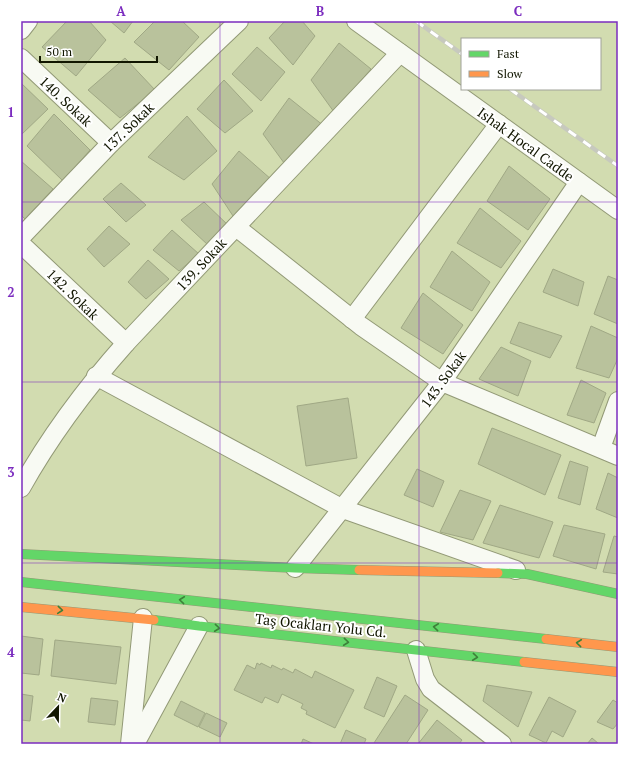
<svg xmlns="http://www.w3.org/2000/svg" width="639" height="765" font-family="'PT Serif',serif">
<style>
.building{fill:#b9c29c;stroke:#a0a885}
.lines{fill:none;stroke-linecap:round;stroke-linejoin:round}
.street-casing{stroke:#929976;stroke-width:20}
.fast-casing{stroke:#929976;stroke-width:10}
.slow-casing{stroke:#929976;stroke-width:10}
.street{stroke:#f8faf3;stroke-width:18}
.fast{stroke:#63d668;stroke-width:9}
.slow{stroke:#ff974d;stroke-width:9}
.rail-casing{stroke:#c7c9be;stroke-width:4.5}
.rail{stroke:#fff;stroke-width:3;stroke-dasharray:9;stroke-linecap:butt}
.oneway{stroke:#3e8039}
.grid{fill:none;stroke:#7b2cbf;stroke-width:1;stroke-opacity:0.55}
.labels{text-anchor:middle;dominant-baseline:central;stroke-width:4;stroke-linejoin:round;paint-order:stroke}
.street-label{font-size:14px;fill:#111600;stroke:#fff}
.neatline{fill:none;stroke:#7b2cbf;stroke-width:1.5}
.grid-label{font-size:13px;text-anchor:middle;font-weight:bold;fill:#7b2cbf}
</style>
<rect width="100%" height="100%" fill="#d2dcb0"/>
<!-- building -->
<g class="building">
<path d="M67,21H89L106,40L76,76L42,47Z"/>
<path d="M110,21H133L124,33Z"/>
<path d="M155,21H182L199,37L169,70L134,42Z"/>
<path d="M285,21H302L315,36L293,65L269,38Z"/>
<path d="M339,43L371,69L334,112L311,80Z"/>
<path d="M257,47L285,72L261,101L232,74Z"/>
<path d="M125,58L155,90L120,118L88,90Z"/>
<path d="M224,80L253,111L225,133L197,109Z"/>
<path d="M21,83L48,109L21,135Z"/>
<path d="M289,98L324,126L287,167L263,134Z"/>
<path d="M54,114L90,150L63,181L27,146Z"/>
<path d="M187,116L217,151L184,180L148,157Z"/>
<path d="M239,151L272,180L235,219L212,184Z"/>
<path d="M21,161L53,189L25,219L21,215Z"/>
<path d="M509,166L550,199L528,230L487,201Z"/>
<path d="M121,183L146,205L126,222L103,199Z"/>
<path d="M204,202L229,226L208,245L181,220Z"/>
<path d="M480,208L521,241L501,268L457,243Z"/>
<path d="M109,226L130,244L104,267L87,249Z"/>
<path d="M172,230L199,254L179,271L153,250Z"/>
<path d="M452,251L490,282L472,311L430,287Z"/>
<path d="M148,260L169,279L146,299L128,282Z"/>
<path d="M553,269L584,282L578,306L543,292Z"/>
<path d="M608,276L618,280V324L594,314Z"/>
<path d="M423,293L463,325L443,354L401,328Z"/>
<path d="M519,322L562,336L550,358L510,343Z"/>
<path d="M591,326L618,338V358L609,378L576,368Z"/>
<path d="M501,347L531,361L518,396L479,379Z"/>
<path d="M581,380L606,393L594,423L567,415Z"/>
<path d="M348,398L357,458L306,466L297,406Z"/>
<path d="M492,428L561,455L545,495L478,464Z"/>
<path d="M570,461L588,467L580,505L558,498Z"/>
<path d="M417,469L444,481L433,507L404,495Z"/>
<path d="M608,473L618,478V518L596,509Z"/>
<path d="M460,490L491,501L473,540L440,532Z"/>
<path d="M500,505L553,522L539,558L483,543Z"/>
<path d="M564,525L605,534L596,569L553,556Z"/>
<path d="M614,536L618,537V574L603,572Z"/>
<path d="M21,636L43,639L39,675L21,673Z"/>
<path d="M55,640L121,647L116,684L51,676Z"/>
<path d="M257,663L260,665L261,663L271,668L272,665L282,670L283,668L293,673L295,669L312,678L315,671L354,690L335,728L306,714L307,711L301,708L303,704L282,694L278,703L265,697L262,703L234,690L247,665L255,669Z"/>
<path d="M377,677L397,686L384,717L364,708Z"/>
<path d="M487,685L532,692L518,727L483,701Z"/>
<path d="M21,694L33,696L30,721L21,720Z"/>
<path d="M405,695L428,710L406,744H376L374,743Z"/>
<path d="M549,697L576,711L563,737L552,731L546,743L529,735Z"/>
<path d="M91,698L118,701L115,725L88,722Z"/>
<path d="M613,700L618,703V723L613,729L597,722Z"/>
<path d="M181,701L205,713L198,727L174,715Z"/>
<path d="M206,713L227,723L220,737L199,727Z"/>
<path d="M437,720L462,740L459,744H418Z"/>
<path d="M346,730L366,739L364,744H340Z"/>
<path d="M592,738L599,744H587Z"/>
<path d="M303,739L314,744H301Z"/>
</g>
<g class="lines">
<!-- street casing -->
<g class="street-casing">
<g id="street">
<path d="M356,21L618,210"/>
<path d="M21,30L28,21"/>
<path d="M21,58L111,143"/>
<path d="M236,227L361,326L442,382L618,456"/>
<path d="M21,237L111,143L239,21"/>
<path d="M21,244L126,343"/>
<path d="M352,319L499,124"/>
<path d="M96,376L343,509L516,570"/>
<path d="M601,448L618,401"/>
<path d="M21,488C50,436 86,388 126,343L400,53"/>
<path d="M295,568L442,382L579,182"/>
<path d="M416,650L425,679L431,689L502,744"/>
<path d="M130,744L143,618"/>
<path d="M135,744L199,626"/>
</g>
</g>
<!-- fast casing -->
<g class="fast-casing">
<g id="fast">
<path d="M21,554L295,568L359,570"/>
<path d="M498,573L527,574L618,594"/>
<path d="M21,582L546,639"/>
<path d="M154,620L199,626L524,662"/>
</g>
</g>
<!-- slow casing -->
<g class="slow-casing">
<g id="slow">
<path d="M359,570L498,573"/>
<path d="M21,607L154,620"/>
<path d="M546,639L618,647"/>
<path d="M524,662L618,672"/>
</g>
</g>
<!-- street -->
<use href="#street" class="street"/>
<!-- fast -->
<use href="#fast" class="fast"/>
<!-- slow -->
<use href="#slow" class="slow"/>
<!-- rail casing -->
<g class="rail-casing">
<g id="rail">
<path d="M416,21L462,54"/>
<path d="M510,89L618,166"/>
</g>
</g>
<!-- rail -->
<use href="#rail" class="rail"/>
</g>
<!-- one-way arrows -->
<defs><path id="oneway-chevron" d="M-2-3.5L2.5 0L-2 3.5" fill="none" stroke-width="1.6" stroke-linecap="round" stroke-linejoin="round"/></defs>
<g class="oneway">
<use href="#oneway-chevron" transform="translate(182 600) rotate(-174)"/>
<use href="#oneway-chevron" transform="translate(60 610) rotate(5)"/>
<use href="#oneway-chevron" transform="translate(436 627) rotate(-174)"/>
<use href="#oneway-chevron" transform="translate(217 628) rotate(6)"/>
<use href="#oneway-chevron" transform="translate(346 642) rotate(6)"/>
<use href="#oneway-chevron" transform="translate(579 643) rotate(-174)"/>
<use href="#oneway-chevron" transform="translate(475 657) rotate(6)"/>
</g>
<!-- grid -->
<path class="grid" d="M220,21V744M419,21V744M21,202H618M21,382H618M21,563H618"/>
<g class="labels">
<!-- street labels -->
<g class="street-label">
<text transform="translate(66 101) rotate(43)">140. Sokak</text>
<text transform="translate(128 127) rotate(-44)">137. Sokak</text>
<text transform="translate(526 144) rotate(36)">Ishak Hocal Cadde</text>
<text transform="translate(201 264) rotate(-47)">139. Sokak</text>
<text transform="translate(73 294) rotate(44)">142. Sokak</text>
<text transform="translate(443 379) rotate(-54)">143. Sokak</text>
<text transform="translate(321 625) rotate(6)">Taş Ocakları Yolu Cd.</text>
</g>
</g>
<!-- border -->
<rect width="639" height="765" fill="none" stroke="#ffffff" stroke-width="44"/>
<!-- legend -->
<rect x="461" y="38" width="140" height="52" fill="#ffffff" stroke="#a0a299"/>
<rect x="469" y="51" width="20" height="6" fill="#63d668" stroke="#a0a299"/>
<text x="497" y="58" font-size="12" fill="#111600">Fast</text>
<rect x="469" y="71" width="20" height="6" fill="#ff974d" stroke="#a0a299"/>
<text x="497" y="78" font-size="12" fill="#111600">Slow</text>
<!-- north arrow -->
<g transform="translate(58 707) rotate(22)" stroke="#ffffff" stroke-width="3" paint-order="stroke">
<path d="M0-3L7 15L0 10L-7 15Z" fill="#111600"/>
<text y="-6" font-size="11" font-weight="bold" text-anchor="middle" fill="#111600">N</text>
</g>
<!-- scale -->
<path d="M40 56v6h117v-6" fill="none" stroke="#111600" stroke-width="2"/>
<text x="46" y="56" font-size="12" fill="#111600" stroke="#ffffff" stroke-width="3" paint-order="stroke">50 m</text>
<rect x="22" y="22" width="595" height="721" class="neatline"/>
<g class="grid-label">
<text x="121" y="16">A</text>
<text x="320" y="16">B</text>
<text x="518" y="16">C</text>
<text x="11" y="117">1</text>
<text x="11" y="297">2</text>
<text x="11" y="477">3</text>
<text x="11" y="657">4</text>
</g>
</svg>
